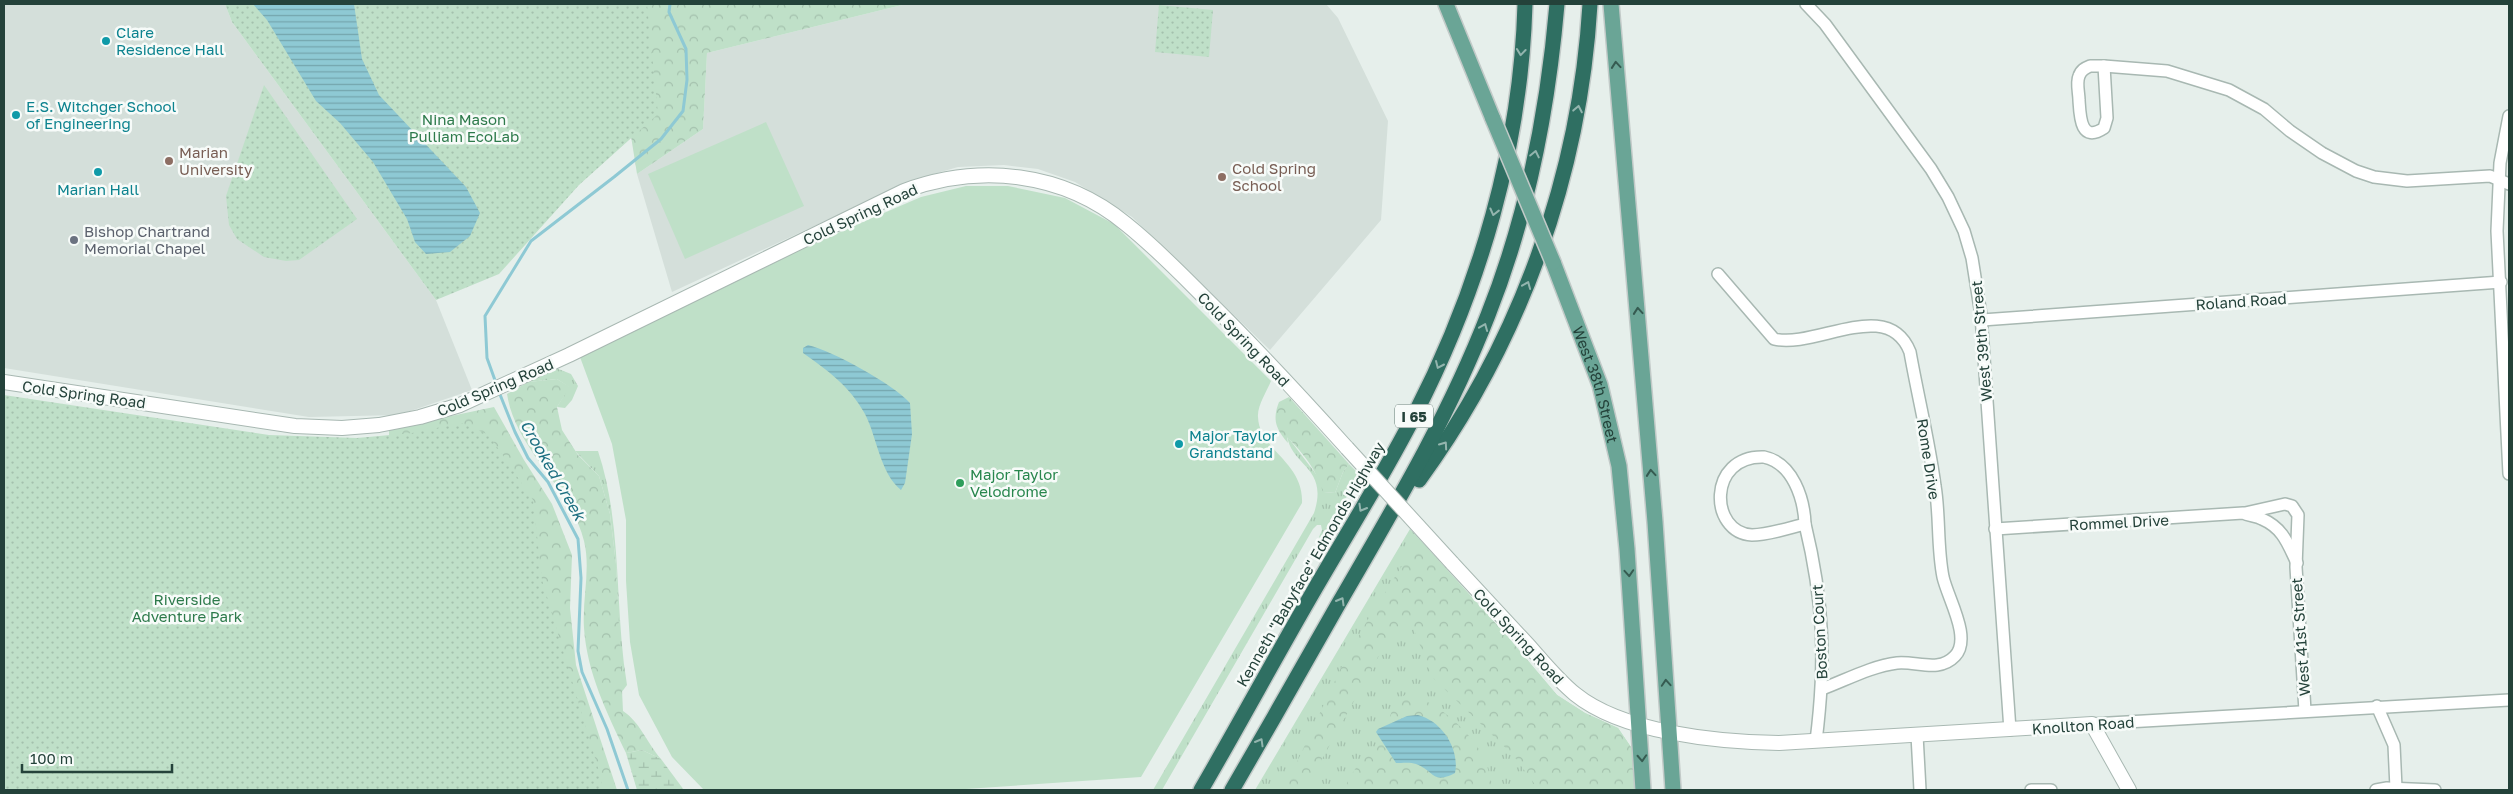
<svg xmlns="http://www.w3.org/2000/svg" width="2513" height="794" font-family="'Golos Text',sans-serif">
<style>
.built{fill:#d4dfda}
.grass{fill:url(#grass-tufts)}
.forest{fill:url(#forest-crowns)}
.wetland{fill:url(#wetland-marsh)}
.park{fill:url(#park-dots)}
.pitch{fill:#bfe0c8}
.water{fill:url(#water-rules)}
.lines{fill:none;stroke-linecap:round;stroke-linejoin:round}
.stream{stroke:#8ec9d4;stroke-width:3}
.minor-casing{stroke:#a8b8b2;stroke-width:14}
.tertiary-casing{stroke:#a8b8b2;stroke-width:16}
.primary-casing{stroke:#c2cac8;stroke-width:18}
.motorway-casing{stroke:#c2cac8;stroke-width:18}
.minor{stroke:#fff;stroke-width:11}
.tertiary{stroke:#fff;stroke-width:14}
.primary{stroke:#6aa596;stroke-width:15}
.motorway{stroke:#2f6f62;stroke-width:15}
.tertiary-bridge-casing{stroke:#a8b8b2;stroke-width:16;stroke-linecap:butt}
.primary-bridge-casing{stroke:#c2cac8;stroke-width:18;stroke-linecap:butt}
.tertiary-bridge{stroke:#fff;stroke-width:14}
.primary-bridge{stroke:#6aa596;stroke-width:15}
.oneway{stroke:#93b5ae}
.oneway2{stroke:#365b51}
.culture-dot{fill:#0f9aa8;stroke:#f7fbf9;stroke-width:2}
.education-dot{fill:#8d6e63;stroke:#f7fbf9;stroke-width:2}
.worship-dot{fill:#6b7280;stroke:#f7fbf9;stroke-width:2}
.leisure-dot{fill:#2e9e5b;stroke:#f7fbf9;stroke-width:2}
.labels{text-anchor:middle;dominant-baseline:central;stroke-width:5;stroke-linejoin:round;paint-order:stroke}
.shield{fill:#f7fbf9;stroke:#637a73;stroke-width:1}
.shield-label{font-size:14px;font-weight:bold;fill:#24423a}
.culture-label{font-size:15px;fill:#0d838f;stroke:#f7fbf9;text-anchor:start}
.park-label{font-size:15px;fill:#2d7a4b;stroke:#f7fbf9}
.education-label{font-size:15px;fill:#785e54;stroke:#f7fbf9;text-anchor:start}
.street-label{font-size:15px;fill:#24423a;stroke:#f7fbf9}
.worship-label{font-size:15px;fill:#5b616d;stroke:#f7fbf9;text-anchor:start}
.leisure-label{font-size:15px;fill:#27864d;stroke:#f7fbf9;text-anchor:start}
.water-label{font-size:16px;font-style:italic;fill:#1c6f80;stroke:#f7fbf9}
</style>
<defs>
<pattern id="grass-tufts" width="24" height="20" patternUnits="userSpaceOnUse" patternTransform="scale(1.25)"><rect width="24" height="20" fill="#bfe0c8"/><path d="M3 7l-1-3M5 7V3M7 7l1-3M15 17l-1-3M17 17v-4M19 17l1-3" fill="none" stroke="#a4c1ad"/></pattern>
<pattern id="forest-crowns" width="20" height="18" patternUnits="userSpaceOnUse" patternTransform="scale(1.25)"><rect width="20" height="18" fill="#bfe0c8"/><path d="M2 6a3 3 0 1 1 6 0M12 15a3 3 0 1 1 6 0" fill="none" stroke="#a4c1ad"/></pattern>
<pattern id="wetland-marsh" width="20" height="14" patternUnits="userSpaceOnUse" patternTransform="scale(1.25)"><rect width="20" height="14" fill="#bfe0c8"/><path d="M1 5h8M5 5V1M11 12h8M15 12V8" fill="none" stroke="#a4c1ad"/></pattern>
<pattern id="park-dots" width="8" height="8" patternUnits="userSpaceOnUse" patternTransform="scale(1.25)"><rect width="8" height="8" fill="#bfe0c8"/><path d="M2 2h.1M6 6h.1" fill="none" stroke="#a4c1ad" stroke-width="1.8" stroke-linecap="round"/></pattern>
<pattern id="water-rules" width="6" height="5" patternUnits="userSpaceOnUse" patternTransform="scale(1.25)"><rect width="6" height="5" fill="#8ec9d4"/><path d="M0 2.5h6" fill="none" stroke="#74a5ad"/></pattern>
</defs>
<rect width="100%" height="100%" fill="#e6efeb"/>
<!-- built -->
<g class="built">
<path d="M4,4H225L232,22L436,300L472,390L399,415L309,417L4,368Z"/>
<path d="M906,4H1326L1338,18L1388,121L1381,220L1270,350L1132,217L1075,182L1038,169L1004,165L958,167L913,180L672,292L637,174L703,129L707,53Z"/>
</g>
<!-- grass -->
<g class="grass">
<path d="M556,368L571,374L578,386L572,400L565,408L557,407L569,387L557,379L528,382V379Z"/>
<path d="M1287,436L1319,478L1324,492L1335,493L1343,472L1349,464L1359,474L1323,540L1319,537L1322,530L1321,525H1317L1313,529L1162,790H1153L1314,513C1329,467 1292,467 1287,436Z"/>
<path d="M575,451H598C623,526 614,607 627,685L621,693L616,564L610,514L599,476Z"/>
<path d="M1410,529L1507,636L1557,695L1585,713L1618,728L1633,750L1637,790H1255Z"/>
</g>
<!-- forest -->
<g class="forest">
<path d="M610,4H906L707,53L703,129L637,174Z"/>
<path d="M557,379L570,387L557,407L562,430L578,455L599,476L610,514L616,564L623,711C640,722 647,743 661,759L642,750L626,753C607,713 587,673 584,628C582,599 591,569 584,541C570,485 516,451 507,394L528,382Z"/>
<path d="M1289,397L1349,464L1343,472L1335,493L1323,492C1317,470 1303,453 1287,437L1288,443C1276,429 1272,420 1279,402Z"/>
<path d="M494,407L524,460L552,504L572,555L570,608L576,665L617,790H594L389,444V429Z"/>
<path d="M1419,539L1507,636L1557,695L1585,713L1618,728L1633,750L1637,790H1539L1513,755L1432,677L1412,624L1399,625L1386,643L1305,790H1275L1291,775L1340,670L1367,621Z"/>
<path d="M1405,695C1432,696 1471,732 1483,756C1488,767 1491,779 1493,790H1344C1352,770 1364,756 1381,742C1387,751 1394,760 1405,763C1417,766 1423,763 1432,776L1457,764C1455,734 1430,727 1407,716L1387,725L1395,702Z"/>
</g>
<!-- wetland -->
<path class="wetland" d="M642,750L661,759L684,790H637L626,753Z"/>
<!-- park -->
<g class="park">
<path d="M225,4H647L658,114L579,185L499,274L436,300L232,22Z"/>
<path d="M1159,5L1213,10L1209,57L1155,52Z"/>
<path d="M264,85L357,219L299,260L286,261L264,257L237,239L229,225L226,196Z"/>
<path d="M4,395L269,435L357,438L412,433L461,423L489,435L533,500L542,580L601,778L602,790H4Z"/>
</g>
<!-- pitch -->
<g class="pitch">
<path d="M766,122L804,206L685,259L648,174Z"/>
<path d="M966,186H1008L1065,198L1114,224L1271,381C1267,391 1257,406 1258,417C1259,450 1304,462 1302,503L1141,777L951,790H704L672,757L639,695L630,642L626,581V520L612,444L580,357L819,241L921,197Z"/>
</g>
<!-- water -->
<g class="water">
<path d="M253,4H354L362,59L379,95L466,187L480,213L470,236L450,252L426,254L415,242L407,219L373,162L340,123L316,101L267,20Z"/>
<path d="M808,345C833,351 893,384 910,403L912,434L905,483L901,490C880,473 877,437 865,414C849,385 828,371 803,353V348Z"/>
<path d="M1418,715C1442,721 1460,749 1455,773C1432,785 1435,771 1416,764C1411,762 1402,763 1396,763L1376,732L1378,729L1407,716Z"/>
</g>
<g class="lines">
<!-- stream -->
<g class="stream">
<path d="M496,383L487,358L485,316L531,241L614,177L661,139L683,111L687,80L686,49L669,12L670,4"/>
<path d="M499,392L515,432L528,458L548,482L578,539L581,578L578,651L582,672L607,729L628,790"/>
</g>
<!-- minor casing -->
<g class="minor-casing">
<g id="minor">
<path d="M1806,4L1825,24L1931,169L1948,197L1964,231L1972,258L1981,315L2010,730"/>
<path d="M2090,66H2104L2107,118L2104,128C2080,144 2080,115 2079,100C2079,93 2076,83 2079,76C2081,70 2085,68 2090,66Z"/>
<path d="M2104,66L2167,71L2229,90L2264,109L2290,131L2322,153L2356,171L2374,177L2407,181L2490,176L2509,184"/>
<path d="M2509,116L2500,163L2497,231L2509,474"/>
<path d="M1718,274L1774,339C1816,349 1888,296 1910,352C1918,397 1929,441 1935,486C1940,516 1937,547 1943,577C1948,599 1972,638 1955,656C1939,673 1917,661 1897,663C1872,666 1846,680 1822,689"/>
<path d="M1982,320L2501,282"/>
<path d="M1764,457C1793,463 1804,499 1805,524C1789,528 1768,535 1752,535C1709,533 1707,455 1764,457Z"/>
<path d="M2245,513L2285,504L2292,506L2298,515L2296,567L2305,711"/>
<path d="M1805,524C1824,602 1826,662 1816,741"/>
<path d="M1995,529L2243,513C2249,516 2256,516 2262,519C2283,528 2288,544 2297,563"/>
<path d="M2377,706L2394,745L2396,788"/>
<path d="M2092,724L2509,700"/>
<path d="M1917,735L1920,790"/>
<path d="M2031,790H2051"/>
<path d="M2376,790L2387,788L2435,790"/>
</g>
</g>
<!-- tertiary casing -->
<g class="tertiary-casing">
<g id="tertiary">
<path d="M4,382L295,426L342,428L379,425L420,417L460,405L569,355L904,191C980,163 1063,172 1126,224C1155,247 1180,273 1206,299C1255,347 1301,397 1347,448"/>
<path d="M1452,563C1478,591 1504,619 1530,647C1544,663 1558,680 1575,694C1623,733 1718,742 1779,743L2092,724L2129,790"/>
</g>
</g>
<!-- primary casing -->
<g class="primary-casing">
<g id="primary">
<path d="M1446,4L1493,119"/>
<path d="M1611,4L1655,522L1673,790"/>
<path id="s1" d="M1553,262L1600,385L1619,466L1627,549L1643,790"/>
</g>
</g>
<!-- motorway casing -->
<g class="motorway-casing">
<g id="motorway">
<path d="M1419,480C1520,342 1580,175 1590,4"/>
<path d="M1201,790C1240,723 1277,654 1316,587C1349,530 1385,473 1415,414C1480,287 1521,147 1525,4"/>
<path d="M1232,790C1268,728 1304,665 1339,603C1394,508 1448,418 1488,315C1527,217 1548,109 1557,4"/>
</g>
</g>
<!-- minor -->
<use href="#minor" class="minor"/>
<!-- tertiary -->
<use href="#tertiary" class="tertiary"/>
<!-- primary -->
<use href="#primary" class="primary"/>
<!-- motorway -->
<use href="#motorway" class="motorway"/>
<!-- tertiary-bridge casing -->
<g class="tertiary-bridge-casing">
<path id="tertiary-bridge" d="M1347,448L1452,563"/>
</g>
<!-- primary-bridge casing -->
<g class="primary-bridge-casing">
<path id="primary-bridge" d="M1493,119L1553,262"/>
</g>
<!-- tertiary-bridge -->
<use href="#tertiary-bridge" class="tertiary-bridge"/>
<!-- primary-bridge -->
<use href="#primary-bridge" class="primary-bridge"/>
</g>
<!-- one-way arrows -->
<defs><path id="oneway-chevron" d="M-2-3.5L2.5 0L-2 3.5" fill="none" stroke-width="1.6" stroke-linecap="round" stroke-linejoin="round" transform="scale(1.25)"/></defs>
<g class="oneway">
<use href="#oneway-chevron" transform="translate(1521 52) rotate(96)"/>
<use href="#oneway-chevron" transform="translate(1578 109) rotate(-79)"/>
<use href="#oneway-chevron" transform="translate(1535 154) rotate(-78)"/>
<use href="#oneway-chevron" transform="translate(1494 212) rotate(104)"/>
<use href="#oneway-chevron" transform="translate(1527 285) rotate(-68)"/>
<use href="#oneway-chevron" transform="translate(1484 327) rotate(-68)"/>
<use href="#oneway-chevron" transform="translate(1439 365) rotate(114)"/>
<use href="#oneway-chevron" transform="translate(1444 445) rotate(-55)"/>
<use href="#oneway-chevron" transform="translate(1362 508) rotate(120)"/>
<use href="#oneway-chevron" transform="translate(1341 601) rotate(-60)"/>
<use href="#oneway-chevron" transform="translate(1260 742) rotate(-60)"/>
</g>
<g class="oneway2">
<use href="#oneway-chevron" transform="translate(1616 65) rotate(-95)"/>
<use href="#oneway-chevron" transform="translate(1638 311) rotate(-95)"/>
<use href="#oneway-chevron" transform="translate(1651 473) rotate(-95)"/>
<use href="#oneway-chevron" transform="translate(1629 573) rotate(86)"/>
<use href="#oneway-chevron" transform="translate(1666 683) rotate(-94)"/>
<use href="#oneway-chevron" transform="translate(1642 758) rotate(87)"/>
</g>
<!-- markers -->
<g class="culture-dot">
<circle cx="106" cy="41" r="5"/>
<circle cx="16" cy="115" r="5"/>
<circle cx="98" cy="172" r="5"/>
<circle cx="1179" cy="444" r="5"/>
</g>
<g class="education-dot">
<circle cx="169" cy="161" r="5"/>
<circle cx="1222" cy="177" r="5"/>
</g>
<circle class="worship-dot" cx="74" cy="240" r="5"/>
<circle class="leisure-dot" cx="960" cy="483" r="5"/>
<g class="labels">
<!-- shield labels -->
<rect class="shield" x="1395" y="404.5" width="38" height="23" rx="4"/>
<g class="shield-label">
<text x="1414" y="416">I 65</text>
</g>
<!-- culture labels -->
<g class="culture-label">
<text x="116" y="32">Clare<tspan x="116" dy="17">Residence Hall</tspan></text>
<text x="26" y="106">E.S. Witchger School<tspan x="26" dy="17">of Engineering</tspan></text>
<text x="98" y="189" text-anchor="middle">Marian Hall</text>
<text x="1189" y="435">Major Taylor<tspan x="1189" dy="17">Grandstand</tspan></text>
</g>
<!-- park labels -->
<g class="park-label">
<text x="464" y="119">Nina Mason<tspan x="464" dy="17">Pulliam EcoLab</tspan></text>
<text x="187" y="599">Riverside<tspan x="187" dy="17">Adventure Park</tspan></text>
</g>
<!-- education labels -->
<g class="education-label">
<text x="179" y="152">Marian<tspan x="179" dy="17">University</tspan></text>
<text x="1232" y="168">Cold Spring<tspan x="1232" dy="17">School</tspan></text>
</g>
<!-- street labels -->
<g class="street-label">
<text transform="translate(860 214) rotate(-25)">Cold Spring Road</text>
<text transform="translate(2241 301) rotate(-4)">Roland Road</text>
<text transform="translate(1244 339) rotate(46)">Cold Spring Road</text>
<text transform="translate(1981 341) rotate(-95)">West 39th Street</text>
<text stroke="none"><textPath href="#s1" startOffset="130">West 38th Street</textPath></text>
<text transform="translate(495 387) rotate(-23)">Cold Spring Road</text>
<text transform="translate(84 394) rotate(8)">Cold Spring Road</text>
<text transform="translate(1929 459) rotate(81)">Rome Drive</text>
<text transform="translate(2119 522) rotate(-3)">Rommel Drive</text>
<text transform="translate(1310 564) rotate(-60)">Kenneth "Babyface" Edmonds Highway</text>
<text transform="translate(1819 632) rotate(-93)">Boston Court</text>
<text transform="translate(1519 636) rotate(47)">Cold Spring Road</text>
<text transform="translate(2300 637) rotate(-94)">West 41st Street</text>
<text transform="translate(2083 725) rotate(-4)">Knollton Road</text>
</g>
<!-- worship labels -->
<g class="worship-label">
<text x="84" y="231">Bishop Chartrand<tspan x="84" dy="17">Memorial Chapel</tspan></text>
</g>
<!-- leisure labels -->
<g class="leisure-label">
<text x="970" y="474">Major Taylor<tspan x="970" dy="17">Velodrome</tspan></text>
</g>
<!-- water labels -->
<g class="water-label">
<text transform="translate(553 470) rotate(60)">Crooked Creek</text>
</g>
</g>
<!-- border -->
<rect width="2513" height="794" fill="none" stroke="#24423a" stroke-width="10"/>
<!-- scale -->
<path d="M22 764v8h150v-8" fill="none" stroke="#24423a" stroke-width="2.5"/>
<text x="30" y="764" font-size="15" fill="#24423a" stroke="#f7fbf9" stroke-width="4" paint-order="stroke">100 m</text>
</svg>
